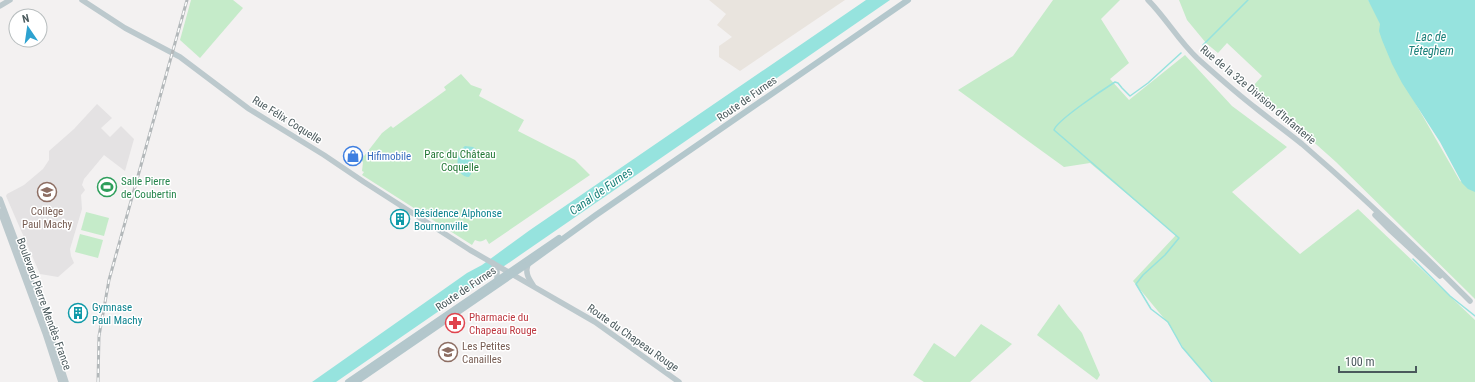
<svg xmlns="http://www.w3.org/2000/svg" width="1475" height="382" font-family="'Roboto Condensed',sans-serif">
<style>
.commercial{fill:#e9e4de}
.education{fill:#e4e2e3}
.green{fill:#c5ebc9}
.water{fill:#96e3de}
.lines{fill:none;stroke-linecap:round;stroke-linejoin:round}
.stream{stroke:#96e3de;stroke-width:1.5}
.secondary{stroke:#bcc9cd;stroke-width:5.5}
.primary{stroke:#b3c7cc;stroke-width:6}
.rail-casing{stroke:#b3b8ba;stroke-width:3}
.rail{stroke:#fff;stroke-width:1.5;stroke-dasharray:4.5;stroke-linecap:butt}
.labels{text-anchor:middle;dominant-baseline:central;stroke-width:3;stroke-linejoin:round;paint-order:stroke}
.street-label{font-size:11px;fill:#4a595c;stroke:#fff}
.park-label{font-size:11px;fill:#227735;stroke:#fff}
.shop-label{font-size:11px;fill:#366cbe;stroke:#fff;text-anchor:start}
.leisure-label{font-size:11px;fill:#27864d;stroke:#fff;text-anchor:start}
.education-label{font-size:11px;fill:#785e54;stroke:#fff}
.culture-label{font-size:11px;fill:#0d838f;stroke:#fff;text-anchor:start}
.health-label{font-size:11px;fill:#be3a42;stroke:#fff;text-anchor:start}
.water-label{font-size:12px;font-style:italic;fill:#1a817a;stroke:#fff}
</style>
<rect width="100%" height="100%" fill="#f3f1f1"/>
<!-- commercial -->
<path class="commercial" d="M709,0H845L740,71L719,57V46L732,37L717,25L726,14Z"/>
<!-- education -->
<path class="education" d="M97,104L112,118L101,128L110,137L121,126L134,139L125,171L104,155L84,179L82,185L85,190L81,195L82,209L70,249L71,256L74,263L58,277L40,274L6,196L7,194L24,185L43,169L49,160V151L74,129Z"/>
<!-- green -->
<g class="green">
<path d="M191,0H233L243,8L200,58L180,40Z"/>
<path d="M1053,0H1120L1101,19L1129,63L1110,79L1129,100L1185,55L1232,106L1287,147L1232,192L1300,254L1358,209L1475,320V382H1213L1186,352L1167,322L1133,281L1176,235L1090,163L1064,167L958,90L1013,56Z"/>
<path d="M1179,0H1368L1370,3L1405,6L1390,59L1460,181L1475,186V299L1336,162L1260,94L1254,85L1262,76L1227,43L1218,53L1206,43L1187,20Z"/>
<path d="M461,74L471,85L482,89L479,96L524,120L518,131L575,160L590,175L489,244L486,239C482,242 479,242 475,240L472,245L362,175L364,172L362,171L363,162L361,160L382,133L391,126L393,128C410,115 429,103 446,90L444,87Z"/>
<path d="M86,212L109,218L104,236L81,230Z"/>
<path d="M80,234L103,240L98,258L75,252Z"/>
<path d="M1059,304L1068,316L1082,333L1100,375L1097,380L1037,335Z"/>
<path d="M981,324L1012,344L970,382H924L913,375L934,343L955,357Z"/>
</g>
<!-- water -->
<g class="water">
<path d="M866,0H890L336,382H312L467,273L482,265L530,230Z"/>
<path d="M1368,0H1475V192L1468,189L1462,183L1440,142L1402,83L1392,64L1382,40L1379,31L1380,24Z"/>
<path d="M465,146L473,147L476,149V154L474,157L473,161L475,164L479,165L478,166L469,164L471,174L469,177C455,177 454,154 465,146Z"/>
</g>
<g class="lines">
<!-- stream -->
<g class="stream">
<path d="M1203,45L1248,0"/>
<path d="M1181,53L1148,83L1130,96L1122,88L1118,83L1115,82C1104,89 1056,121 1054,130L1179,238L1165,255L1143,275L1136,284L1151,309L1168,322L1182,347L1212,382"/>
<path d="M1413,259L1450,296L1475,316"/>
</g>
<!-- secondary -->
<g class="secondary">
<path d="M82,0L125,28L180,57L249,109L324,155L364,182L470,250L595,322L679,382"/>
<path d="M1148,0C1166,18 1178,40 1197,58C1216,75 1236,93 1257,109C1272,121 1287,132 1302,144C1360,194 1416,247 1470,301"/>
<path d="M0,6L10,0"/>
<path d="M0,199L46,321L66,382"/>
<path d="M0,211L45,333L61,382"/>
<path d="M1375,215L1391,231L1440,276"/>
<path d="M493,263L497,271V280"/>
<path d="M528,264C525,272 528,278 533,285"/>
</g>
<!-- primary -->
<g class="primary">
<path d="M348,382L559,238"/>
<path d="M356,382L528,264L596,215L908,0"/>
</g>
<!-- rail casing -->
<g class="rail-casing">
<path id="rail" d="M98,382L99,336L109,280L187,0"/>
</g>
<!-- rail -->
<use href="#rail" class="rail"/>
</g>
<!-- icons -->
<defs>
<g id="shop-ring" transform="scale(1)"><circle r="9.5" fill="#fff" stroke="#3f7fe0" stroke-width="1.5"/><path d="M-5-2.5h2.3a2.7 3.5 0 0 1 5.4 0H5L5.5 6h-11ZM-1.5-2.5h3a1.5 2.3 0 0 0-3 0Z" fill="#3f7fe0"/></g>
<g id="stadium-ring" transform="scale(1)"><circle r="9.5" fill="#fff" stroke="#2e9e5b" stroke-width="1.5"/><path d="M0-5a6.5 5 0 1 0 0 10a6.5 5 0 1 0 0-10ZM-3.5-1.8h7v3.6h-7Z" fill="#2e9e5b"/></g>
<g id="school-ring" transform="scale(1)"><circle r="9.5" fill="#fff" stroke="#8d6e63" stroke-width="1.5"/><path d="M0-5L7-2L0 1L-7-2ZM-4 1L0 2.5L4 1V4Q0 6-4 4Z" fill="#8d6e63"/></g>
<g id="building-ring" transform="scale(1)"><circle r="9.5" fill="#fff" stroke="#0f9aa8" stroke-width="1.5"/><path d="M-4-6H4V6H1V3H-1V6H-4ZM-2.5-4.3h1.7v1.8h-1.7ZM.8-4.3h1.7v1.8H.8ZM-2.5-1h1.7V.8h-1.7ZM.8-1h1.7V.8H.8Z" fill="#0f9aa8"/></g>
<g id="pharmacy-ring" transform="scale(1)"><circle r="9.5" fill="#fff" stroke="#e0444e" stroke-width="1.5"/><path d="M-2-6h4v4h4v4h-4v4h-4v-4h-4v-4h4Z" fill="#e0444e"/></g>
</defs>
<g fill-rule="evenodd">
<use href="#shop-ring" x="353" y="156"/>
<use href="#stadium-ring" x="107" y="187"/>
<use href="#school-ring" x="47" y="192"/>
<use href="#building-ring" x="400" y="219"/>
<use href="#building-ring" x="78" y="313"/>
<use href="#pharmacy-ring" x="455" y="323"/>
<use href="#school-ring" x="448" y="352"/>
</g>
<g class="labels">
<!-- street labels -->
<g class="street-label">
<text transform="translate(1258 95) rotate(40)">Rue de la 32e Division d'Infanterie</text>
<text transform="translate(747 99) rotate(-35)">Route de Furnes</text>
<text transform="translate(287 120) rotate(32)">Rue Félix Coquelle</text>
<text transform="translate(466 289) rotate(-34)">Route de Furnes</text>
<text transform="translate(44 304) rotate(70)">Boulevard Pierre Mendès France</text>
<text transform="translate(633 338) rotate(35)">Route du Chapeau Rouge</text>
</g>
<!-- park labels -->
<g class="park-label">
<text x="460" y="154">Parc du Château<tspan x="460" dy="13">Coquelle</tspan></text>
</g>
<!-- shop labels -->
<g class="shop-label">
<text x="367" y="156">Hifimobile</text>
</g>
<!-- leisure labels -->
<g class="leisure-label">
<text x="121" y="181">Salle Pierre<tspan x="121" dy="13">de Coubertin</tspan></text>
</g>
<!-- education labels -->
<g class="education-label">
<text x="47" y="211">Collège<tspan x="47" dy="13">Paul Machy</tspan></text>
<text x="462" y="346" text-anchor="start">Les Petites<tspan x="462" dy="13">Canailles</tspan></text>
</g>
<!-- culture labels -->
<g class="culture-label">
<text x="414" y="213">Résidence Alphonse<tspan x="414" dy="13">Bournonville</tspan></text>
<text x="92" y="307">Gymnase<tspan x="92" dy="13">Paul Machy</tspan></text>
</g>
<!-- health labels -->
<g class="health-label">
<text x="469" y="317">Pharmacie du<tspan x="469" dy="13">Chapeau Rouge</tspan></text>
</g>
<!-- water labels -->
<g class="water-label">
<text x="1431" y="37">Lac de<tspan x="1431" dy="14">Téteghem</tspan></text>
<text transform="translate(601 191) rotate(-35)">Canal de Furnes</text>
</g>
</g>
<!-- north arrow -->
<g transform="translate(28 28) rotate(347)"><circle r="19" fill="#ffffff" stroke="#b7bdbe"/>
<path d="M0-3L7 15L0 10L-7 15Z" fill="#2da2d0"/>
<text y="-6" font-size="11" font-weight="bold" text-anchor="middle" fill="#4a595c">N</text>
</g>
<!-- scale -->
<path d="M1339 366v6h77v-6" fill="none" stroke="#4a595c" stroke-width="2"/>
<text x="1345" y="366" font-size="12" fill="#4a595c" stroke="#ffffff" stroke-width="3" paint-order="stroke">100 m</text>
</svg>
